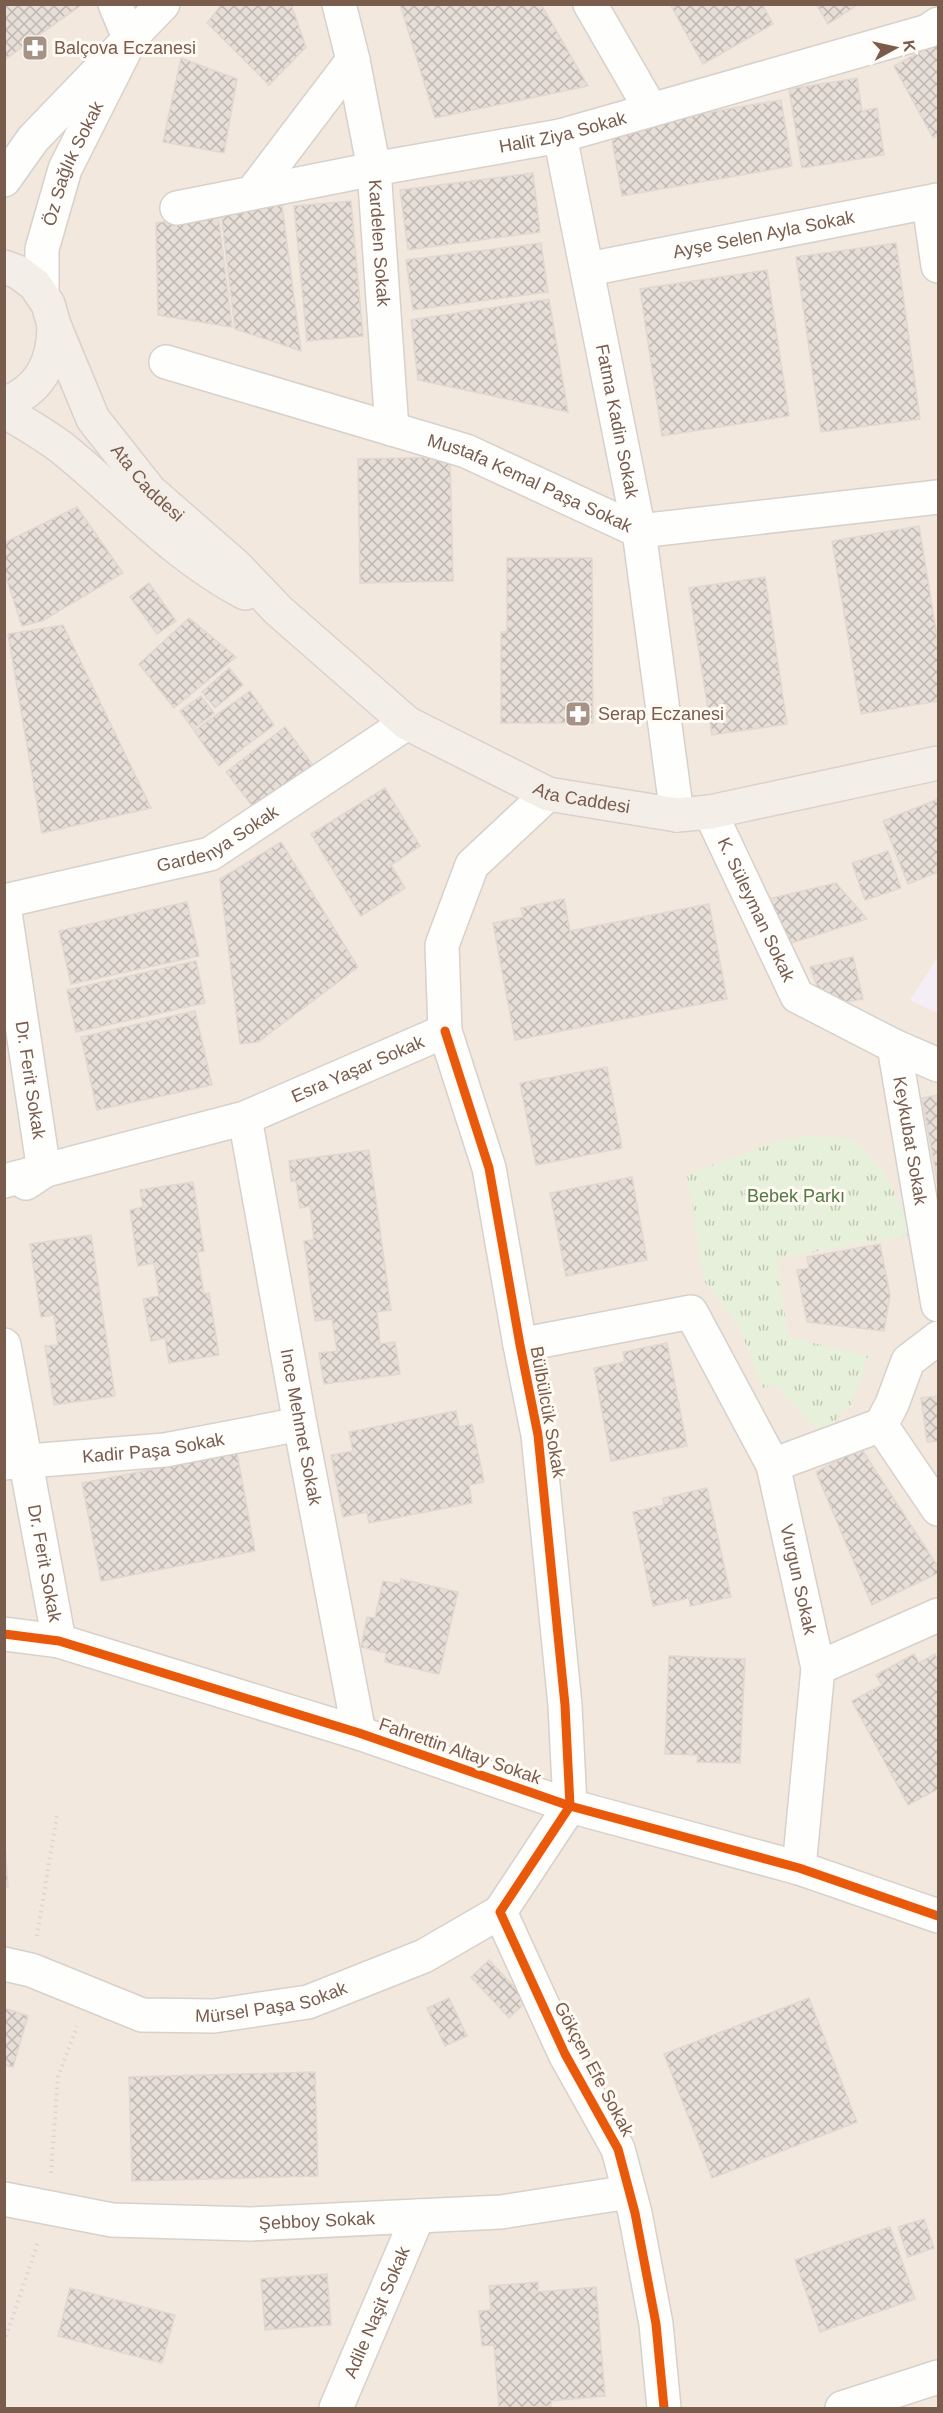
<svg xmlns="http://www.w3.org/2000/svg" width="943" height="2413" font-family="Helvetica,sans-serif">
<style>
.residential{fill:#f2e8de}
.education{fill:#f6eef6}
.grass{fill:url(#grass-tufts)}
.building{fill:url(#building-cross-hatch);stroke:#e2d8d2;stroke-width:1.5}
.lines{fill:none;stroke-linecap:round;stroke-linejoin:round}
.minor-casing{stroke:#d7d1cb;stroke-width:36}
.major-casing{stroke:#dad1cc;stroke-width:36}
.path{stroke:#dcd5d0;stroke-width:4;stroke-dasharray:1.5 4.5;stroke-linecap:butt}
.minor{stroke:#fefefd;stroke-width:33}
.major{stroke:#f3eee8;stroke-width:33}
.cycleway-casing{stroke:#fffaf3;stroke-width:13}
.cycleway{stroke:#e8590c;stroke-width:9}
.labels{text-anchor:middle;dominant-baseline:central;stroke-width:6;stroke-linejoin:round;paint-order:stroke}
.poi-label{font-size:18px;fill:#7a5c4d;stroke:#fffaf3;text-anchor:start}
.street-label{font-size:18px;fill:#7a5c4d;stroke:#fffaf3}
.park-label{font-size:18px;fill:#537a41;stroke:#fffaf3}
</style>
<defs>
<pattern id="grass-tufts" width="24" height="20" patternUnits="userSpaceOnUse" patternTransform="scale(1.5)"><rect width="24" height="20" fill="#e7f0db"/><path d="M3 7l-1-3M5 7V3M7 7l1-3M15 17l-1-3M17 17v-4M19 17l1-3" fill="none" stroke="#c0c6b4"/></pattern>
<pattern id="building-cross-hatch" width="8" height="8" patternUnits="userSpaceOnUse" patternTransform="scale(1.5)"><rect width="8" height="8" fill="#e6ded7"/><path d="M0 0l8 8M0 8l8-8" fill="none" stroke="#bfb7b1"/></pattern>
</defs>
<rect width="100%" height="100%" fill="#f9f5f0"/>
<!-- residential -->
<rect class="residential" x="5" y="5" width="933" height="2403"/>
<!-- education -->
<path class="education" d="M938,957V1013L910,1000Z"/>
<!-- grass -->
<path class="grass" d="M813,1136L854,1139L884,1172L916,1234L777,1258L788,1337L868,1356L852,1403L822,1435L775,1385L762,1388L739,1326L704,1281L687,1174L784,1139Z"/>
<!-- building -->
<g class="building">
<path d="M4,4H79L80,6L4,60Z"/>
<path d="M222,4H291L306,47L269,85L207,23Z"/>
<path d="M400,4H541L588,86L435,118Z"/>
<path d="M670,4H762L773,24L703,64Z"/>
<path d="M816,4H859L828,24Z"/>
<path d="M938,42V135L933,138L894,66Z"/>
<path d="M181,58L237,79L224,153L163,142Z"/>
<path d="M857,78L862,111L877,108L884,155L802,168L789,89Z"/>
<path d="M781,100L792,166L622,196L610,129Z"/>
<path d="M533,173L540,232L408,250L400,190Z"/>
<path d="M351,201L363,336L307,341L294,206Z"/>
<path d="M282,205L301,351L235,329L221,213Z"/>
<path d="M218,213L232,327L158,315L156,223Z"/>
<path d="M541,243L548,292L413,310L406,260Z"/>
<path d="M896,243L920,419L821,432L796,257Z"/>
<path d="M767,270L789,416L662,436L640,289Z"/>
<path d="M549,299L568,412L418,380L411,320Z"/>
<path d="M450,457L453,581L360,583L358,459Z"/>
<path d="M77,507L123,573L42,621L22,626L4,571V543Z"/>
<path d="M919,526L938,642V701L861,714L832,541Z"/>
<path d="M507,558H592L593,723H501V632H507Z"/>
<path d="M765,577L787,724L712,735L689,588Z"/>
<path d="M149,583L176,621L157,634L130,597Z"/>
<path d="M189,618L236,657L174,708L139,664Z"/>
<path d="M63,625L151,808L42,833L8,634Z"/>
<path d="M229,668L243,685L215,708L202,692Z"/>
<path d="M250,691L274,725L219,766L194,731Z"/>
<path d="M201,696L214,713L193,729L180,711Z"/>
<path d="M285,727L318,772L260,816L226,772Z"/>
<path d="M385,788L420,846L391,865L405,888L361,916L311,834Z"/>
<path d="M938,799V872L908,884L883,821Z"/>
<path d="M281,842L358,967L258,1042L240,1044L220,879Z"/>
<path d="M888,851L901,888L865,900L852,863Z"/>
<path d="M836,883L867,919L779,947L768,899Z"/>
<path d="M564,899L570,931L709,904L727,999L515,1040L493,923L523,917L521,908Z"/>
<path d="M187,902L199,956L71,984L59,931Z"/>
<path d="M853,957L863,999L846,1002L818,989L810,967Z"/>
<path d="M196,961L205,1003L76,1032L67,990Z"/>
<path d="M195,1011L212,1085L97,1110L81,1037Z"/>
<path d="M607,1067L622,1148L536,1165L520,1083Z"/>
<path d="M938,1095V1186L922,1098Z"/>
<path d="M369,1150L391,1310L377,1312L380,1344L395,1342L400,1374L324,1384L319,1353L337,1351L332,1319L315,1321L304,1241L314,1240L310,1206L300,1208L296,1181H291L289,1161Z"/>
<path d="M632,1177L647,1260L566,1276L550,1193Z"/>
<path d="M193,1182L204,1251L197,1252L204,1294L209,1293L219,1355L169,1363L165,1338L151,1341L143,1299L159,1296L154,1263L138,1266L130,1210L143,1207L140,1190Z"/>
<path d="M91,1235L115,1396L54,1405L45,1346L58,1345L54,1315L41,1317L30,1244Z"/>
<path d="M880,1244L890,1295L884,1331L807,1322L797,1270L809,1268L807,1257Z"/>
<path d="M667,1343L687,1446L611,1461L594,1368L625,1362L623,1352Z"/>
<path d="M938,1396V1441L927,1442L921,1398Z"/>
<path d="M456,1411L459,1427L472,1424L484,1482L469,1485L472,1503L369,1523L367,1512L343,1517L331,1455L353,1451L349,1432Z"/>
<path d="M861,1448L938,1567V1573L872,1605L816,1472Z"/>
<path d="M237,1453L255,1551L101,1581L82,1483Z"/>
<path d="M707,1488L731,1597L690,1606L689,1598L653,1606L633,1512L664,1505L663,1498Z"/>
<path d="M401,1579L458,1592L439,1674L385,1662L386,1653L361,1647L367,1617L375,1618L383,1581L400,1584Z"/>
<path d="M914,1654L919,1663L935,1654L938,1660V1789L908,1805L852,1701L882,1685L876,1675Z"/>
<path d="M669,1656L745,1659L740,1763L697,1762L698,1755L665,1754Z"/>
<path d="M4,1830L8,1887H4Z"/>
<path d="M489,1960L527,2001L509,2018L471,1977Z"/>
<path d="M449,1998L467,2036L445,2046L427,2008Z"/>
<path d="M809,1998L857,2122L712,2178L664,2054Z"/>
<path d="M4,2008L28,2016L13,2067L4,2065Z"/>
<path d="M315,2072L318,2176L132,2181L129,2077Z"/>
<path d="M924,2219L934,2248L908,2257L898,2227Z"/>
<path d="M890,2227L915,2299L820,2332L795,2260Z"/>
<path d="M327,2274L331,2325L265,2330L261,2279Z"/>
<path d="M538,2282V2292L596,2287L605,2396L551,2401V2406L499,2408L494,2345L482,2346L479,2311L491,2310L489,2286Z"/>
<path d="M70,2288L175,2315L162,2363L58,2336Z"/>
</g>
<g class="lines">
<!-- minor casing -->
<g class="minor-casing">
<g id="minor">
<path d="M115,4L130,40"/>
<path id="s1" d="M339,4L353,60L374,169L392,429"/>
<path d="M590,4L650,108"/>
<path id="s2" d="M560,136L639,531L677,815"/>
<path d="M4,180L33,139L163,4"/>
<path d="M252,193L353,60"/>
<path d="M929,204L938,266"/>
<path id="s3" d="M177,208L374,169L560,136L928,31L938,24"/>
<path id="s4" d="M589,269L938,200"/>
<path id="s5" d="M42,294V249L65,169L130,40"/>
<path id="s6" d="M166,362L466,451L639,531L938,497"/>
<path id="s7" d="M710,812L797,996L894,1046L938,1065"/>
<path id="s8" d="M4,901L210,854L407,723"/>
<path id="s9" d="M4,906L44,1171L26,1183"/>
<path d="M445,1031L489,1168L520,1345L538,1435L565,1705L570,1806L500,1912L565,2054L618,2149L635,2213L656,2324L664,2408"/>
<path id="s10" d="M894,1046L938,1305"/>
<path id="s11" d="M245,1118L300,1424L359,1733"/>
<path id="s12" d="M4,1181L245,1118L445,1031L442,945L472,865L548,794"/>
<path d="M938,1338L908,1361L892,1404L881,1425L938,1509"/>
<path id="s13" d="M4,1345L59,1641"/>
<path id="s14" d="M520,1345L691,1312L773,1465L818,1668L799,1868"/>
<path id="s15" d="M4,1463L165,1450L300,1424"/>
<path d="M773,1465L881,1425"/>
<path d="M4,1634L59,1641L359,1733L570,1806L799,1868L938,1916"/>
<path d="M818,1668L938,1615"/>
<path id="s16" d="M4,1964L31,1970L142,2015L214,2016L308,2002L424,1956L500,1912"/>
<path id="s17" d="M4,2199L112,2220L251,2224L501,2212L629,2192"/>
<path id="s18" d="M336,2408L418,2216"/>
<path d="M842,2408L938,2377"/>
</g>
</g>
<!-- major casing -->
<g class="major-casing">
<g id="major">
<path id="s19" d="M4,267L18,272L35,285L48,304L54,325L93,419L150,491L236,566L279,611L407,723L548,794L677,815L710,812L938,763"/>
<path d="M4,404C40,390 54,363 54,325"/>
<path d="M4,410C23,423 44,434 62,448C124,498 173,555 245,593"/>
</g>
</g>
<!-- path -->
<g class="path">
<path d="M37,1936L57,1815"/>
<path d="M51,2173L58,2077L77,2026"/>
<path d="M4,2342L38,2242"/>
</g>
<!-- minor -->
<use href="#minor" class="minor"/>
<!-- major -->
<use href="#major" class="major"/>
<!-- cycleway casing -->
<g class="cycleway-casing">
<g id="cycleway">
<path d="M445,1031L489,1168L520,1345L538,1435L565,1705L570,1806L500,1912L565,2054L618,2149L635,2213L656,2324L664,2408"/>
<path d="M4,1634L59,1641L359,1733L570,1806L799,1868L938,1916"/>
</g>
</g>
<!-- cycleway -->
<use href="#cycleway" class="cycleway"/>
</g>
<!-- icons -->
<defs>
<g id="pharmacy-square" transform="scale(1.35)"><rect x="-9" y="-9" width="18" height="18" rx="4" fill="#a69286" stroke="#fffaf3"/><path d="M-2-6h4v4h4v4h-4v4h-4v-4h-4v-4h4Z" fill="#fff"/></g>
</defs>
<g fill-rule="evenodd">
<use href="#pharmacy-square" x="35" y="48"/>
<use href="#pharmacy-square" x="578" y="714"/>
</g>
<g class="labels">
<!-- poi labels -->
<g class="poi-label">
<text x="54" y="48">Balçova Eczanesi</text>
<text x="598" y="714">Serap Eczanesi</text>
</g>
<!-- street labels -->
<g class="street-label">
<text stroke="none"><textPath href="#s3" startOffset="393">Halit Ziya Sokak</textPath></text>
<text stroke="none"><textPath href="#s5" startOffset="136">Öz Sağlık Sokak</textPath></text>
<text stroke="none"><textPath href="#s4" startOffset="178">Ayşe Selen Ayla Sokak</textPath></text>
<text stroke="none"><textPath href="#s1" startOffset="243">Kardelen Sokak</textPath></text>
<text stroke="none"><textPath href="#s2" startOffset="291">Fatma Kadin Sokak</textPath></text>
<text stroke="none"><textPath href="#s19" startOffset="267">Ata Caddesi</textPath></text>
<text stroke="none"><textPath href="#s6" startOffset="384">Mustafa Kemal Paşa Sokak</textPath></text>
<text stroke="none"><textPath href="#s19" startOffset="813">Ata Caddesi</textPath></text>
<text stroke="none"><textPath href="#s8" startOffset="224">Gardenya Sokak</textPath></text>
<text stroke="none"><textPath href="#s7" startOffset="108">K. Süleyman Sokak</textPath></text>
<text stroke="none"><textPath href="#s12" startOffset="372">Esra Yaşar Sokak</textPath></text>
<text stroke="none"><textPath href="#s9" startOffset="176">Dr. Ferit Sokak</textPath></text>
<text stroke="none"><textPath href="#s10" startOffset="96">Keykubat Sokak</textPath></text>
<text transform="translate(548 1412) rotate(80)">Bülbülcük Sokak</text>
<text stroke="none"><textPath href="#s11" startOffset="314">Ince Mehmet Sokak</textPath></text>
<text stroke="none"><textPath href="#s15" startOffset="150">Kadir Paşa Sokak</textPath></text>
<text stroke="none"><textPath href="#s13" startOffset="222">Dr. Ferit Sokak</textPath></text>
<text stroke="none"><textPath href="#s14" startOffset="465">Vurgun Sokak</textPath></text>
<text transform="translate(460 1751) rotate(19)">Fahrettin Altay Sokak</text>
<text stroke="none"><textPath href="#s16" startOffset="278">Mürsel Paşa Sokak</textPath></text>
<text transform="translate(594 2069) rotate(62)">Gökçen Efe Sokak</text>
<text stroke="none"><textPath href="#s17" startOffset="315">Şebboy Sokak</textPath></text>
<text stroke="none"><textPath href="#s18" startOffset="104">Adile Naşit Sokak</textPath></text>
</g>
<!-- park labels -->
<g class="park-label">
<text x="796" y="1196">Bebek Parkı</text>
</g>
</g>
<!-- border -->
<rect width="943" height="2413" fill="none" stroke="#7a5c4d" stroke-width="12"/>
<!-- north arrow -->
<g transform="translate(895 48) rotate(82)" stroke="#fffaf3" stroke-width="4.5" paint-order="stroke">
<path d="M0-4.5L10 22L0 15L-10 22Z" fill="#7a5c4d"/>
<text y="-9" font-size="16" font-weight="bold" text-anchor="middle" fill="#7a5c4d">K</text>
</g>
</svg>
